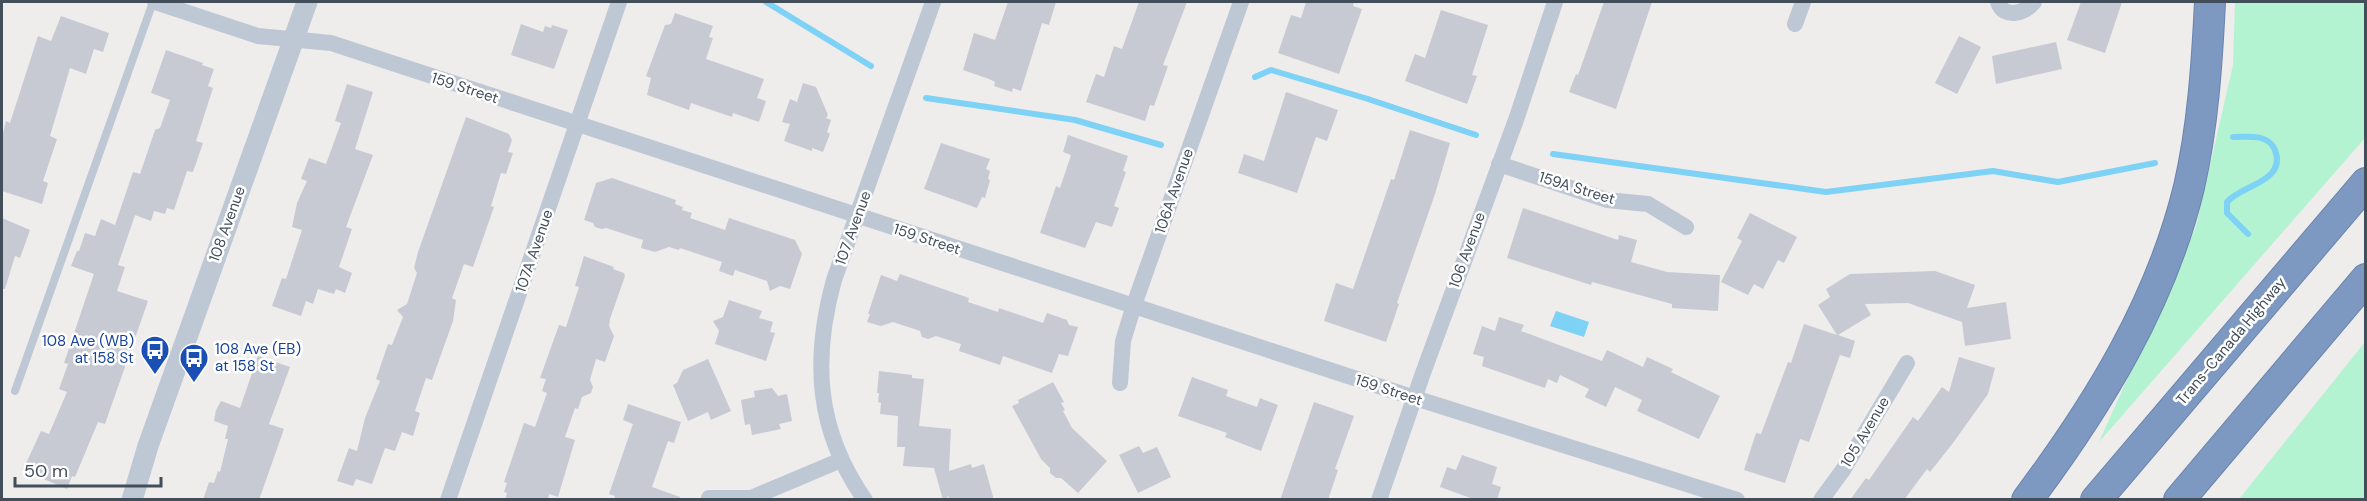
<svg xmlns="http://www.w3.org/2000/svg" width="2367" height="501" font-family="'DM Sans',sans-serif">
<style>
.grass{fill:#b4f3d2}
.water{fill:#7dd2f5}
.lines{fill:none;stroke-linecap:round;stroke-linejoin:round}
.stream{stroke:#7dd2f5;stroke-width:6}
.building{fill:#c7cad3}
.motorway-casing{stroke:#6984ad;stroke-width:32}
.service{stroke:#bec7d4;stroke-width:8}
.minor{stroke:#bec7d4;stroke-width:16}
.tertiary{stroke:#bec7d4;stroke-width:21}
.motorway{stroke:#7e99c1;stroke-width:30}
.labels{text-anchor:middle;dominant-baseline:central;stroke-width:5;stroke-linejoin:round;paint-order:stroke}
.street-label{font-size:15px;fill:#434e5b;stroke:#fff}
.transit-label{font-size:15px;fill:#164399;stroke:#fff;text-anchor:end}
</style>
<rect width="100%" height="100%" fill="#efecec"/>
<!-- grass -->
<g class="grass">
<path d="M2235,2H2365V138L2099,442L2196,226L2233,65Z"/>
<path d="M2365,342V499H2239Z"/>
</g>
<!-- water -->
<path class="water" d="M1556,311L1589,322L1584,337L1550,326Z"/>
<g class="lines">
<!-- stream -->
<g class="stream">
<path d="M766,2L871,66"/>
<path d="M1255,77L1271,70L1368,99L1476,135"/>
<path d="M926,98L1075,120L1161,145"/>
<path d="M2233,137C2247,137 2268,133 2275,150C2287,182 2241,185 2227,202V213L2248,234"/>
<path d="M1553,154L1826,192L1993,171L2058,182L2155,163"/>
</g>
</g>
<!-- building -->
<g class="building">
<path d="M1008,2H1056L1049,25L1042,23L1021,91L1013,88L1012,92L994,86L995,82L989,79L963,70L974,33L995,40Z"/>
<path d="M1139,2H1187L1163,65L1168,66L1154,106L1150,105L1145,121L1086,102L1096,74L1104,77L1114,46L1122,49Z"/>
<path d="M1306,2H1354L1353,6L1362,9L1339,74L1278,53L1291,15L1301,18Z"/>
<path d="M1604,2H1652L1616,109L1569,92L1576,74L1578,75Z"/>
<path d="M2081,2H2122L2105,53L2067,40Z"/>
<path d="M1441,10L1488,25L1472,75L1477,76L1467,104L1405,81L1415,54L1425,58Z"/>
<path d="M675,13L713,26L709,37L713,38L706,59L764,79L757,98L766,101L759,122L733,113L732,117L691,103L689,110L647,95L651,78L646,76L665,25L671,24Z"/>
<path d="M61,16L109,33L103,52L94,49L86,74L70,68L50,136L57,139L43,181L48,183L42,204L2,191V137L6,121L10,123L38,36L51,41Z"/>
<path d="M521,24L543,32L545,26L551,28L552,25L568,30L554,69L511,55Z"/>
<path d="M1959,36L1981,47L1957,94L1935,83Z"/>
<path d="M2056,42L2062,69L1996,84L1992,56Z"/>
<path d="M166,50L203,63L202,65L214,69L208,86L213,88L196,141L203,143L193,172L187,171L174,210L167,208L165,214L154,211L151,221L135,215L118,265L125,267L117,291L148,301L105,424L98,422L75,477L72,476L67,489L23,470L41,431L49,434L67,392L59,389L68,364L64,363L94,274L71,266L77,251H79L85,233L95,236L101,219L115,225L133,172L140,174L155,130L160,128L170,100L151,93Z"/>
<path d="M803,83L816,87L828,115L826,118L831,120L827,132L830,134L823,152L812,148V151L784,141L790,124L782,122L790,99L797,102Z"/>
<path d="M347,84L373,92L355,149L373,155L346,227L352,229L339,267L352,273L345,293L336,289L334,294L318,289L313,304L306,301L301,316L272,306L282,278L286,279L302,230L292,227L297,203L307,181L301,179L309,158L326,164L341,123L335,121Z"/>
<path d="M1286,92L1338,110L1327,141L1316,137L1297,193L1238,173L1244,154L1264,161Z"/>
<path d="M466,117L509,134L512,140L508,152L513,153L506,174L501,173L491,206L494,207L473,267L464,264L452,298L456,300L453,321L432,380L426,378L415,411L420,413L413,436L402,432L395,451L385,448L372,484L356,479L353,486L337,481L349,448L357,451L365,418L380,381L376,379L388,344L392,345L403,317L397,310L407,304L417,273L414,268L418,252Z"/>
<path d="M1410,130L1450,143L1435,194L1397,303L1399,304L1386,342L1324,321L1336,283L1353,289L1391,179L1394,180Z"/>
<path d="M1068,135L1128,156L1123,171L1126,172L1114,206L1119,208L1112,227L1096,222L1085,248L1040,233L1056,186L1060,188L1071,155L1063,152Z"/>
<path d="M941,143L990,159L986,169L990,171L988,179L990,180L985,198L982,197L977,208L924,189Z"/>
<path d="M612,178L676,200L675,204L683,207L682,210L692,213L690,218L725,230L729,218L795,240L802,254L790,289L780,286L770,291L767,281L735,270L733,276L719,271L722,262L680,248L679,250L669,247L655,252L641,248L643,240L606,228L602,229L595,227L593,223L584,220L596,183Z"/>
<path d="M1523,208L1618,240L1619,235L1637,240L1631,262L1667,272L1720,275L1718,311L1672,308V304L1592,282L1591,285L1507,258Z"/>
<path d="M1750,213L1797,237L1784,263L1778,260L1763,289L1754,284L1748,295L1721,282L1742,241L1737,238Z"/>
<path d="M2,218L30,230L20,258L15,256L5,289H2Z"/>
<path d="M584,256L614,267L613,269L624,273L625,276L610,319L609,326L614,336L605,362L596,359L590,380L593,387L591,393L582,397L578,409L575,408L565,437L575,440L558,497L549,494L548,500H505L507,493L504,492L507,483L504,482L524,423L535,427L547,393L542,391L546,379L540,378L559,325L566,327L579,287L575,286Z"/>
<path d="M1935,271L1975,285L1967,308L2006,302L2011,339L1965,346L1962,322L1908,303L1865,304L1871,315L1838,335L1855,341L1850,358L1840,355L1809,442L1800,439L1785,483L1744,470L1756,433L1761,434L1788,362L1791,363L1804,324L1837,335L1818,305L1830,297L1826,289L1850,274Z"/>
<path d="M900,274L969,298L968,302L998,312L999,308L1043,323L1047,313L1067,320L1069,325L1078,327L1068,356L1059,354L1052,373L1003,356L1000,365L959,351L961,344L936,336L928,339L922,337L920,331L893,322L881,326L867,322L870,314H868L881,275L897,281Z"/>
<path d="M729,300L762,311L759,318L773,322L770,332L775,333L766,361L715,344L719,331L713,321L723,317Z"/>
<path d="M1499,317L1524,325L1521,331L1602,361L1607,350L1643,367L1647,357L1673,369L1671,372L1720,396L1699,439L1637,411L1642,400L1615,387L1606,407L1585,397L1589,389L1560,375L1557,383L1548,379L1545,388L1482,366L1484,357L1473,354L1482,326L1495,331Z"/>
<path d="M258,356L290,367L269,424L284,429L259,500H203L209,482L214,483L218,471L220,472L228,439H225L228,426L214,421L216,410L221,401L240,408Z"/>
<path d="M1959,357L1995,368L1988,394L1953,443L1930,472L1927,469L1904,500H1850L1866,478L1869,480L1913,417L1918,421L1942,387L1949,392Z"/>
<path d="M708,359L731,411L711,420L708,412L688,421L673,385L677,383L683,370Z"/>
<path d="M879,371L912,375V378L924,379L919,426L951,429L949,471L971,464L972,468L984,464L994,500H950L948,495L947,500H943L934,468L903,466L905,447H897L898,416L880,414L881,403L878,402L879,393H877Z"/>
<path d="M1192,377L1228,390L1226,396L1257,407L1260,398L1278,405L1261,451L1225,437L1227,433L1178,416Z"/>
<path d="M1053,382L1064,402L1061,403L1065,410L1063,411L1072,428L1107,461L1078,493L1061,478H1056L1050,473V468L1041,459L1012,406L1019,403L1018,400Z"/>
<path d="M772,388L778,396L787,394L792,421L779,424L781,429L752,435L750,424L745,425L741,400L755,397L754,391Z"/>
<path d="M1314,402L1354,416L1335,469L1338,470L1328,500H1280Z"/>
<path d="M628,404L681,422L674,443L668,441L652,487L680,497V500H614L615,496L609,494L633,424L623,420Z"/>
<path d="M1139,446L1143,453L1157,447L1171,477L1138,493L1119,455Z"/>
<path d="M1462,455L1497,467L1492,484L1501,487L1497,500H1476L1440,487L1447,467L1456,470Z"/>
</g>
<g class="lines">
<!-- motorway casing -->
<g class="motorway-casing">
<g id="motorway">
<path d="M2027,500C2098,405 2161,303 2189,187C2203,126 2207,63 2210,2"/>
<path d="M2096,500L2366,183"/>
<path d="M2179,500L2366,279"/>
</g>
</g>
<!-- service -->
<path class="service" d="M15,391L153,2"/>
<!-- minor -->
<g class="minor">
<path d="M155,2L258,36L331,43L1415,398L1737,500"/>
<path d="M1998,2C2004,20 2025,13 2034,2"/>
<path d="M1795,24L1803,2"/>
<path d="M1499,164L1607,200L1648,204L1686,227"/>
<path d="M1120,383L1123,341L1134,305L1241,2"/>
<path d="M709,498H751L841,460"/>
<path d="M448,500L619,2"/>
<path d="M865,500C816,430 812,360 834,280L933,2"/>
<path d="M1379,500L1423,373L1517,117L1555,2"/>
<path d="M1821,500L1843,470L1907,363"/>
</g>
<!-- tertiary -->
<path class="tertiary" d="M132,500L148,446L307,2"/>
<!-- motorway -->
<use href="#motorway" class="motorway"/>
</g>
<!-- icons -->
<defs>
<g id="bus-pin" transform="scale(1.5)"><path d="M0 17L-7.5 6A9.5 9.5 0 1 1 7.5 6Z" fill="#1a4fb4" stroke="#fff"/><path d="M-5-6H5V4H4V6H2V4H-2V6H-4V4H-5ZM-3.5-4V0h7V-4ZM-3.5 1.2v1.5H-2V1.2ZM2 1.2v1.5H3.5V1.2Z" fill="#fff"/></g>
</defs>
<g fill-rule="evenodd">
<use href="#bus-pin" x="155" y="350"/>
<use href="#bus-pin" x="194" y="358"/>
</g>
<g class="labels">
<!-- street labels -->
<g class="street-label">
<text transform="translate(465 88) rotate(18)">159 Street</text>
<text transform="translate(1577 188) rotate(17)">159A Street</text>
<text transform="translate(1174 191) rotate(-71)">106A Avenue</text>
<text transform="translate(227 224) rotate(-70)">108 Avenue</text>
<text transform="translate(853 228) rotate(-70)">107 Avenue</text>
<text transform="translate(927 239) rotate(18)">159 Street</text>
<text transform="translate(1467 250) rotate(-70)">106 Avenue</text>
<text transform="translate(534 251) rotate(-71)">107A Avenue</text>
<text transform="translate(2231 341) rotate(-50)">Trans-Canada Highway</text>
<text transform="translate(1389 390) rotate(18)">159 Street</text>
<text transform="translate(1865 432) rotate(-59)">105 Avenue</text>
</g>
<!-- transit labels -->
<g class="transit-label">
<text x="134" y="341">108 Ave (WB)<tspan x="134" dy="17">at 158 St</tspan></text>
<text x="215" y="349" text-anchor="start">108 Ave (EB)<tspan x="215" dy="17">at 158 St</tspan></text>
</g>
</g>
<!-- border -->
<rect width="2367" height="501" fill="none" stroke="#434e5b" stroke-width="6"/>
<!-- scale -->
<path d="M15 477v9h146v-9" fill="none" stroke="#434e5b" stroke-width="3"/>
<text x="24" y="477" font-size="18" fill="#434e5b" stroke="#ffffff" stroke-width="4.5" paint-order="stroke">50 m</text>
</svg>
